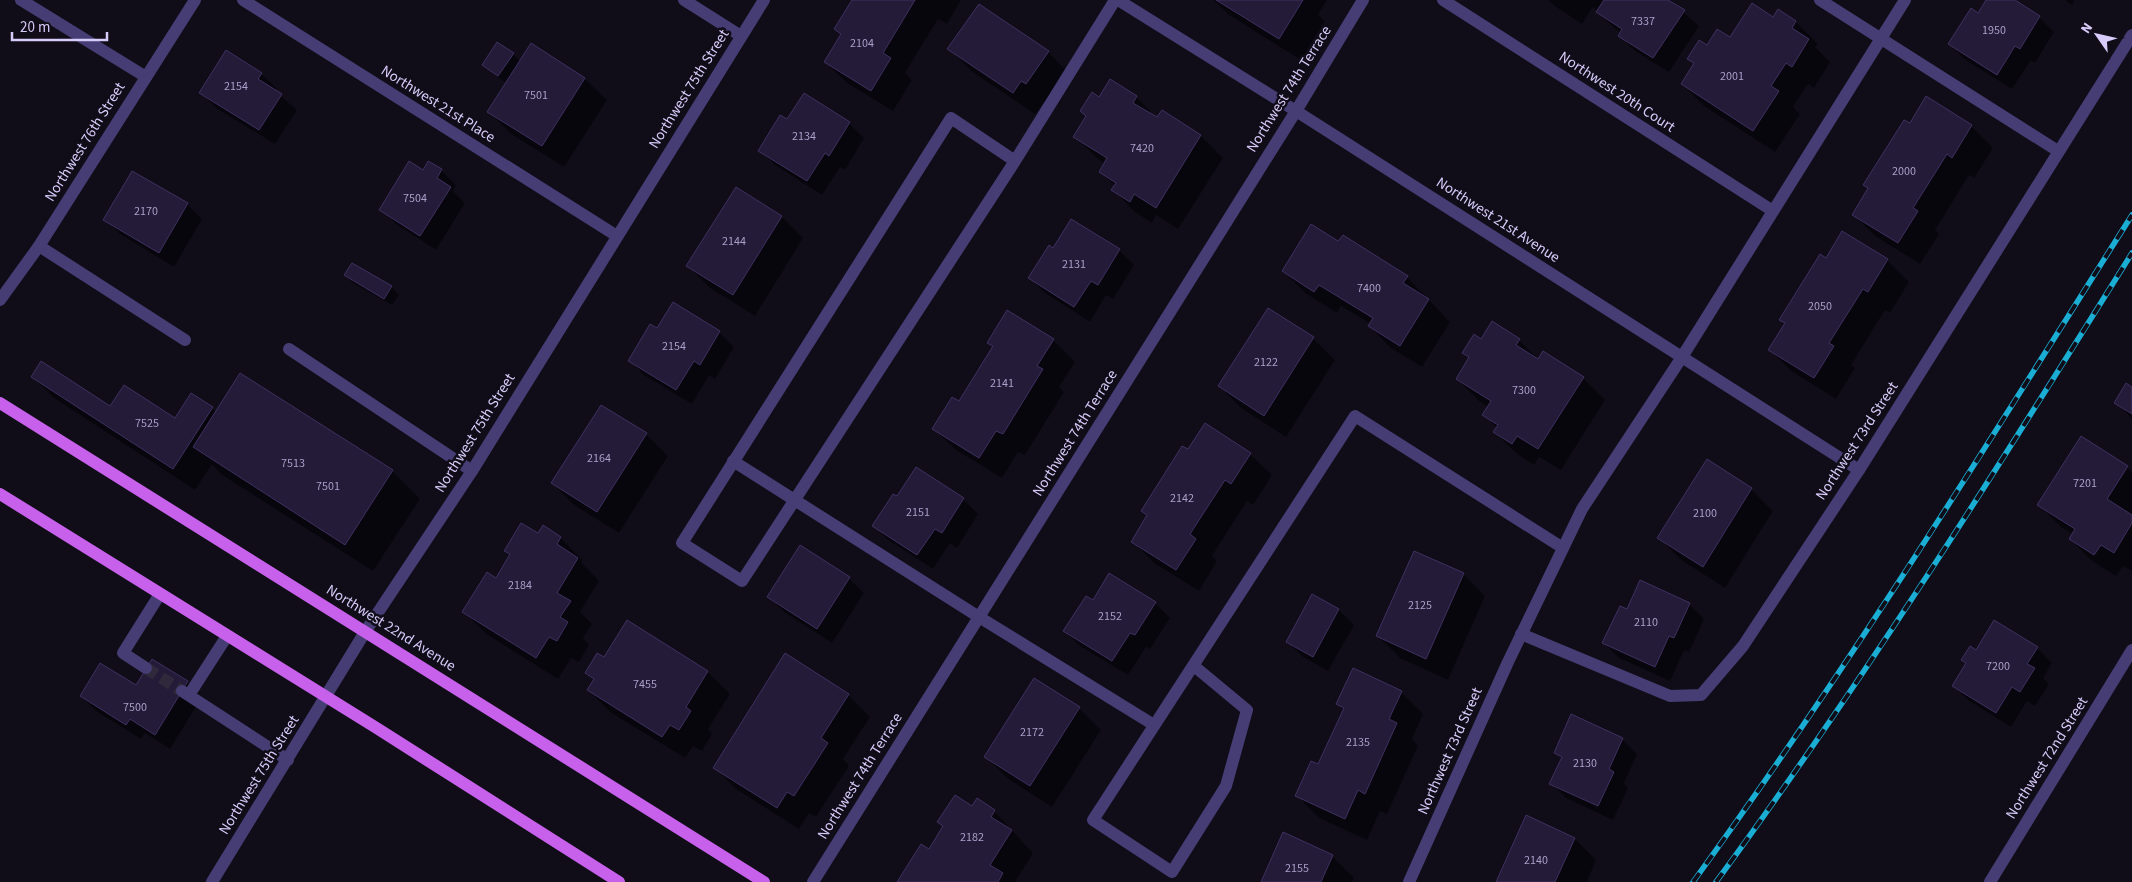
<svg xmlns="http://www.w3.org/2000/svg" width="2132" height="882" font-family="'Source Sans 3',sans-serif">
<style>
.shadow{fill:#0007}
.building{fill:#241b38;stroke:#3f3061}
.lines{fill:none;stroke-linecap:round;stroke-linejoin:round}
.minor-tunnel{stroke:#2e2a3b;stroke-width:12;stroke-dasharray:12 6;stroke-linecap:butt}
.minor{stroke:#453d73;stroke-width:12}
.major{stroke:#c760eb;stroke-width:12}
.rail-casing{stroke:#1aaed5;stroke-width:5.5}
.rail{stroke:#100d19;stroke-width:4;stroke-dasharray:11;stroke-linecap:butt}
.labels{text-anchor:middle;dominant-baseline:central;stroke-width:5;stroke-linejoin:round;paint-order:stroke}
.number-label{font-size:12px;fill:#aa9fc9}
.street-label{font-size:15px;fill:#d6cbf9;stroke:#100d19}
</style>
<rect width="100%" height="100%" fill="#100d19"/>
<!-- shadow -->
<g class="shadow">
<path d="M854,0H961L947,24L938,19L905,73L912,80L893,111L847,83L825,62L842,35L836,29Z"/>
<path d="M1214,0H1327L1318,15L1325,21L1301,60L1229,15Z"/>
<path d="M1548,0H1669L1699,26L1669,72L1635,51L1620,36L1621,33L1613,27L1593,7L1582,24L1556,7Z"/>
<path d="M1987,0H2013L2039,17L2054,32L2035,63L2031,60L2012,89L1964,59L1950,44L1978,15Z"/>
<path d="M2065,0H2075L2072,5Z"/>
<path d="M1778,11L1796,22L1818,44L1815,47L1830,62L1814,88L1808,84L1793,107L1800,114L1775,152L1704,106L1682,84L1695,65L1689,58L1707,46L1731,39L1774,19Z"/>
<path d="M531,45L585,79L607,100L564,167L511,134L489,112L507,84L483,65L513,54L521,62Z"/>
<path d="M949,49L1048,52L1070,74L1049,105L1044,102L1035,114L971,71Z"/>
<path d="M226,51L262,74L277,89L275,91L297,110L275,144L216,108L201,93Z"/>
<path d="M1136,97L1157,118L1162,111L1201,136L1223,158L1178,229L1156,215L1152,223L1135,212L1113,190L1115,186L1100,172L1105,164L1097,158L1075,137L1099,99Z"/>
<path d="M787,121L849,123L864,138L845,170L840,167L822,195L775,165L760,150Z"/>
<path d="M1910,124L1971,126L1993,148L1974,178L1969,175L1935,230L1939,234L1920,264L1875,236L1854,215Z"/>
<path d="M441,170L456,185L453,191L465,203L436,250L396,224L381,209L423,171Z"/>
<path d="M187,204L202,219L174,267L120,234L105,219Z"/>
<path d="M782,217L803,238L755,316L710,288L688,266Z"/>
<path d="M1843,233L1887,260L1909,282L1890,313L1885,310L1851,365L1855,368L1836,399L1791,371L1770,350L1785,324L1781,320L1826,259Z"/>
<path d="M1339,243L1407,277L1450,322L1422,367L1391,348L1369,326L1371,324L1341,306L1337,313L1305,293L1283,271Z"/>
<path d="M1054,250H1119L1134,265L1113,299L1106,295L1090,322L1045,293L1030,278Z"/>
<path d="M352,264L392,287L399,295L392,305L353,283L346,275Z"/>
<path d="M1008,312L1053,340L1075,362L1059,387L1064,392L1025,455L1018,452L1002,478L956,450L934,429L959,403L993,347L988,342Z"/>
<path d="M657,330L719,332L734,347L715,379L709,375L692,404L644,375L629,360Z"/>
<path d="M1313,338L1335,360L1286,437L1241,408L1219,386Z"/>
<path d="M1519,340L1539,360L1583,378L1605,400L1561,470L1539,457L1534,465L1516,453L1494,432L1497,428L1484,414L1488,407L1479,401L1457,379L1469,359L1463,353L1482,341Z"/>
<path d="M32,376L111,408L175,420L212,408L216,412L392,471L420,499L373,571L222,475L212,464L195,490L54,398Z"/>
<path d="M2132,388V419L2116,402Z"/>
<path d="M601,406L646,434L668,456L619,533L574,505L552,483Z"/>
<path d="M1250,454L1272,475L1253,505L1247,501L1212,556L1217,561L1199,591L1154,563L1132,541L1148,516L1142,511Z"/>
<path d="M1707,461L1751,489L1773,511L1725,588L1681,560L1659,538Z"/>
<path d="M2127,467L2132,472V571L2123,566L2116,576L2092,561L2070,539L2073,534L2061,527L2039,505Z"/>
<path d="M916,468L963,499L978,514L957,548L950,543L933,569L888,540L873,525L897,497Z"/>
<path d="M538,535L561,538L582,560L581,562L599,581L580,612L592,624L583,638L589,645L579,662L571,658L558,679L486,634L464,612L496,579L510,555L506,550Z"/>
<path d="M1415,553L1463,574L1485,596L1448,680L1400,658L1378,636Z"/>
<path d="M849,578L864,593L832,643L784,612L769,597Z"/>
<path d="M1313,596L1339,610L1354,625L1328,671L1303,657L1288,642Z"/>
<path d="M1093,601L1155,603L1170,618L1150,649L1146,647L1128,675L1080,646L1065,631Z"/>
<path d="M1689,604L1704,619L1689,652L1684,650L1670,681L1619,658L1604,643L1628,610Z"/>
<path d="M628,622L708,672L730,694L708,729L712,734L702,751L693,746L685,758L610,712L588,690L594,681L586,673L604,659Z"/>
<path d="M2037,648L2052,663L2043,678L2049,684L2035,706L2027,701L2011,727L1969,701L1954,686L1976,651Z"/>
<path d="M785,655L848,695L870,717L843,759L849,766L816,817L809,813L799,829L736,789L715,767Z"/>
<path d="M187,682L202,697L170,749L145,733L141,739L96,711L81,696L136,687Z"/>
<path d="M1401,692L1423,714L1412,739L1418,746L1387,814L1380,811L1367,840L1319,818L1297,796L1319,766L1344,710L1338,704Z"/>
<path d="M1079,708L1101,730L1052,807L1008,779L986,757Z"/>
<path d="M1622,739L1637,754L1624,783L1628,788L1613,820L1566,798L1551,783L1562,759L1555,752Z"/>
<path d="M972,807L994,811L1033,853L1015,882H898Z"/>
<path d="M1575,839L1596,860L1587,882H1497Z"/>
<path d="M1332,856L1354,878L1352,882H1262Z"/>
</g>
<!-- building -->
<g class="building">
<path d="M852,0H915L883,53L891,58L871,91L824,62L841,34L834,29Z"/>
<path d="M1216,0H1303L1279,39Z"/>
<path d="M1604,0H1668L1685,10L1653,58L1618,36L1622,29L1596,12Z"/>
<path d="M1986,0H2015L2040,16L2020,49L2015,46L1997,75L1948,44L1971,8L1978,13Z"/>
<path d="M1752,3L1773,17L1778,9L1796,21L1792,28L1809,39L1792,67L1786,63L1771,86L1779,91L1753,131L1681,84L1694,63L1687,59L1699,40L1707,45L1717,29L1730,37Z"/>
<path d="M979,4L1049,51L1026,84L1021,81L1013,93L947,49Z"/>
<path d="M497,42L514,53L498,76L482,65Z"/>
<path d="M531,43L585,78L542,146L487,112Z"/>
<path d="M226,50L262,73L258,79L282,94L259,130L199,93Z"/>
<path d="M1110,79L1137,96L1133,103L1157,117L1162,110L1201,135L1156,208L1134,194L1130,202L1111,190L1116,183L1099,172L1107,158L1073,137L1086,116L1080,111L1092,92L1099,97Z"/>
<path d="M804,93L850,122L829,156L825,153L807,181L758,151L780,115L787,119Z"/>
<path d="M1926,96L1972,125L1952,158L1947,154L1913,208L1918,211L1898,243L1852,215L1868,188L1863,185L1904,120L1910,123Z"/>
<path d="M409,161L423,170L428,161L442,169L437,178L451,187L420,236L379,210Z"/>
<path d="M132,171L188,203L159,253L103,220Z"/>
<path d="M736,187L782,216L733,295L686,266Z"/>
<path d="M1071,219L1120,249L1098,285L1091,281L1074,307L1028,278L1049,245L1053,248Z"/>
<path d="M1311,224L1338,241L1343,235L1408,276L1403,283L1429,299L1400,346L1368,326L1373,318L1319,285L1314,292L1282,271Z"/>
<path d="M1842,231L1888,259L1868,292L1863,289L1829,343L1834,346L1814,378L1768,350L1785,323L1779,320L1820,254L1826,258Z"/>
<path d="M352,263L392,286L384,299L344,275Z"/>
<path d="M673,302L720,331L700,365L694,361L676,390L628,361L650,324L657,328Z"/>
<path d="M1268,308L1314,337L1264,416L1218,386Z"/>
<path d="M1007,310L1054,339L1037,366L1043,369L1003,434L996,431L979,458L932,429L952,397L959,401L993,346L987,343Z"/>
<path d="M1492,321L1520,339L1516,345L1538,359L1543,351L1584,377L1538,449L1517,436L1512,444L1493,432L1498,425L1482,415L1491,401L1456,379L1469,357L1462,353L1474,334L1481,339Z"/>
<path d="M41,361L110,406L124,385L175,418L191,393L213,407L173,469L31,377Z"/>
<path d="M240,373L393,470L345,545L193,447Z"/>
<path d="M2126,383L2132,387V414L2114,403Z"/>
<path d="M601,405L647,433L597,512L551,483Z"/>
<path d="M1205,423L1251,453L1231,484L1225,480L1190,534L1196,539L1176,570L1131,542L1147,515L1141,511L1182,446L1188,449Z"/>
<path d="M2081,436L2128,466L2107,499L2132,515V523L2114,553L2101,545L2094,555L2069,539L2075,529L2037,505Z"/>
<path d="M1707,459L1752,488L1703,567L1657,538Z"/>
<path d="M916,467L964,498L942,533L935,529L917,555L872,526L893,494L897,496Z"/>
<path d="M521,523L538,533L543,525L561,537L557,544L578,558L557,593L571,601L560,617L568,622L557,641L549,637L536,658L462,612L487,572L496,578L510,554L504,551Z"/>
<path d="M800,545L850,577L817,629L767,597Z"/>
<path d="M1414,551L1464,573L1426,659L1376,636Z"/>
<path d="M1109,573L1156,602L1135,635L1130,633L1112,661L1063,631L1086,596L1093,600Z"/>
<path d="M1640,580L1690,603L1674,638L1669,636L1655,667L1602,643L1620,606L1627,609Z"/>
<path d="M1312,594L1339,609L1313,657L1286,642Z"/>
<path d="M627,620L708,671L686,707L691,711L679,730L670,725L662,737L587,690L594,679L585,673L597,653L604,657Z"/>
<path d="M1994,620L2038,647L2027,664L2035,668L2020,692L2012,687L1996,713L1952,686L1966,663L1961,660L1970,646L1976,650Z"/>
<path d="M785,653L849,694L821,738L828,743L794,796L787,792L777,808L713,768Z"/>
<path d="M152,659L188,681L155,735L130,719L126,725L80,696L100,663L136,685Z"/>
<path d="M1353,668L1402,691L1389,719L1397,723L1365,794L1358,790L1345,819L1295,796L1311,761L1318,764L1344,708L1336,704Z"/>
<path d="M1034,678L1080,707L1030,786L984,757Z"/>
<path d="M1571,714L1623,738L1609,769L1614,772L1598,806L1549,784L1562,757L1554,753Z"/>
<path d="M955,795L972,806L977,798L995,810L991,817L1012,830L990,865L1003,873L998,882H897L921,844L929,849L943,826L937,822Z"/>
<path d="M1526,815L1575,838L1555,882H1496Z"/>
<path d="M1283,832L1333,855L1321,882H1261Z"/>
</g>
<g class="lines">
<!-- minor-tunnel -->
<path class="minor-tunnel" d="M146,668L182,691"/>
<!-- minor -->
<g class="minor">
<path d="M21,0L146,77"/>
<path d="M243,0L617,236"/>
<path d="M684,0L741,36"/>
<path d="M1118,0L1296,111L1859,470"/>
<path d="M1443,0L1773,211"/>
<path d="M1820,0L2058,151"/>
<path d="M1015,161L951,118L682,543L742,581L1015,161L1115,0"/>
<path d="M39,246L185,340"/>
<path d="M0,300L39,246L195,0"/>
<path d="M289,349L472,471"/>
<path d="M733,461L979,617L1154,725"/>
<path d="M1521,634L1670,696L1701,695L1743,646L1859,470L2132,35"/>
<path d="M1194,666L1247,710L1226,786L1172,872L1093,820L1355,416L1563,548"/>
<path d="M146,668L123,653L160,594"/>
<path d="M182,691L288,760"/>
<path d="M189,695L227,636"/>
<path d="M212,882L365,632L472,471L764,0"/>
<path d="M813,882L1296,111L1363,0"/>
<path d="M1409,882L1508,662L1582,509L1682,357L1905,0"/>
<path d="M1990,882L2132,650"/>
</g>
<!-- major -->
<g class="major">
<path d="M0,403L764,882"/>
<path d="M0,494L375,727L619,882"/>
</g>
<!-- rail casing -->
<g class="rail-casing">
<g id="rail">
<path d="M1693,882C1850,666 1990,440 2132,215"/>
<path d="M1716,882C1865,679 1999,466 2132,253"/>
</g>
</g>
<!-- rail -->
<use href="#rail" class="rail"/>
</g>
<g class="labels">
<!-- number labels -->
<g class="number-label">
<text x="1643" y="21">7337</text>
<text x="1994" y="30">1950</text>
<text x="862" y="43">2104</text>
<text x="1732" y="76">2001</text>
<text x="236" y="86">2154</text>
<text x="536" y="95">7501</text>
<text x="804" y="136">2134</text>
<text x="1142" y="148">7420</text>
<text x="1904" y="171">2000</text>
<text x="415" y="198">7504</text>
<text x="146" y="211">2170</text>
<text x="734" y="241">2144</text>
<text x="1074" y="264">2131</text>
<text x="1369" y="288">7400</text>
<text x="1820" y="306">2050</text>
<text x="674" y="346">2154</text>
<text x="1266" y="362">2122</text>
<text x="1002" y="383">2141</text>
<text x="1524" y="390">7300</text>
<text x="147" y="423">7525</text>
<text x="599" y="458">2164</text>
<text x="293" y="463">7513</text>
<text x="2085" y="483">7201</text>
<text x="328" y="486">7501</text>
<text x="1182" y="498">2142</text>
<text x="918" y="512">2151</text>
<text x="1705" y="513">2100</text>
<text x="520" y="585">2184</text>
<text x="1420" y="605">2125</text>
<text x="1110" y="616">2152</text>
<text x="1646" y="622">2110</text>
<text x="1998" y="666">7200</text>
<text x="645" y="684">7455</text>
<text x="135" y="707">7500</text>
<text x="1032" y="732">2172</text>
<text x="1358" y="742">2135</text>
<text x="1585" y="763">2130</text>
<text x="972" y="837">2182</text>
<text x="1536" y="860">2140</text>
<text x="1297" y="868">2155</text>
</g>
<!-- street labels -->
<g class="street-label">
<text transform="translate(689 89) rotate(-58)">Northwest 75th Street</text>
<text transform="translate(1289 89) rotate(-58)">Northwest 74th Terrace</text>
<text transform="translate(1617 92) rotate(33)">Northwest 20th Court</text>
<text transform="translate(438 104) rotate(32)">Northwest 21st Place</text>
<text transform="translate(85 142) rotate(-58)">Northwest 76th Street</text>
<text transform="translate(1498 220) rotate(33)">Northwest 21st Avenue</text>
<text transform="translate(475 433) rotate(-58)">Northwest 75th Street</text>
<text transform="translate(1075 433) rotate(-58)">Northwest 74th Terrace</text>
<text transform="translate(1857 441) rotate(-57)">Northwest 73rd Street</text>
<text transform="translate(391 628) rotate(32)">Northwest 22nd Avenue</text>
<text transform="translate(1450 751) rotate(-66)">Northwest 73rd Street</text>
<text transform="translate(2047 758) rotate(-58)">Northwest 72nd Street</text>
<text transform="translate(259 775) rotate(-58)">Northwest 75th Street</text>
<text transform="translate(860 776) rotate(-58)">Northwest 74th Terrace</text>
</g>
</g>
<!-- north arrow -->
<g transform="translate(2097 35) rotate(304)" stroke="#100d19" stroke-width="4" paint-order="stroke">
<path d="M0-4L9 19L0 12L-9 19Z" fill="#d6cbf9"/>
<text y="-8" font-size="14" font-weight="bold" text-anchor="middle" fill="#d6cbf9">N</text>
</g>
<!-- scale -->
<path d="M12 32v8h95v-8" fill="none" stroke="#d6cbf9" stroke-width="2.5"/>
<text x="20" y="32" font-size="15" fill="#d6cbf9" stroke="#100d19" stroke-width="4" paint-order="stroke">20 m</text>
</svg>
